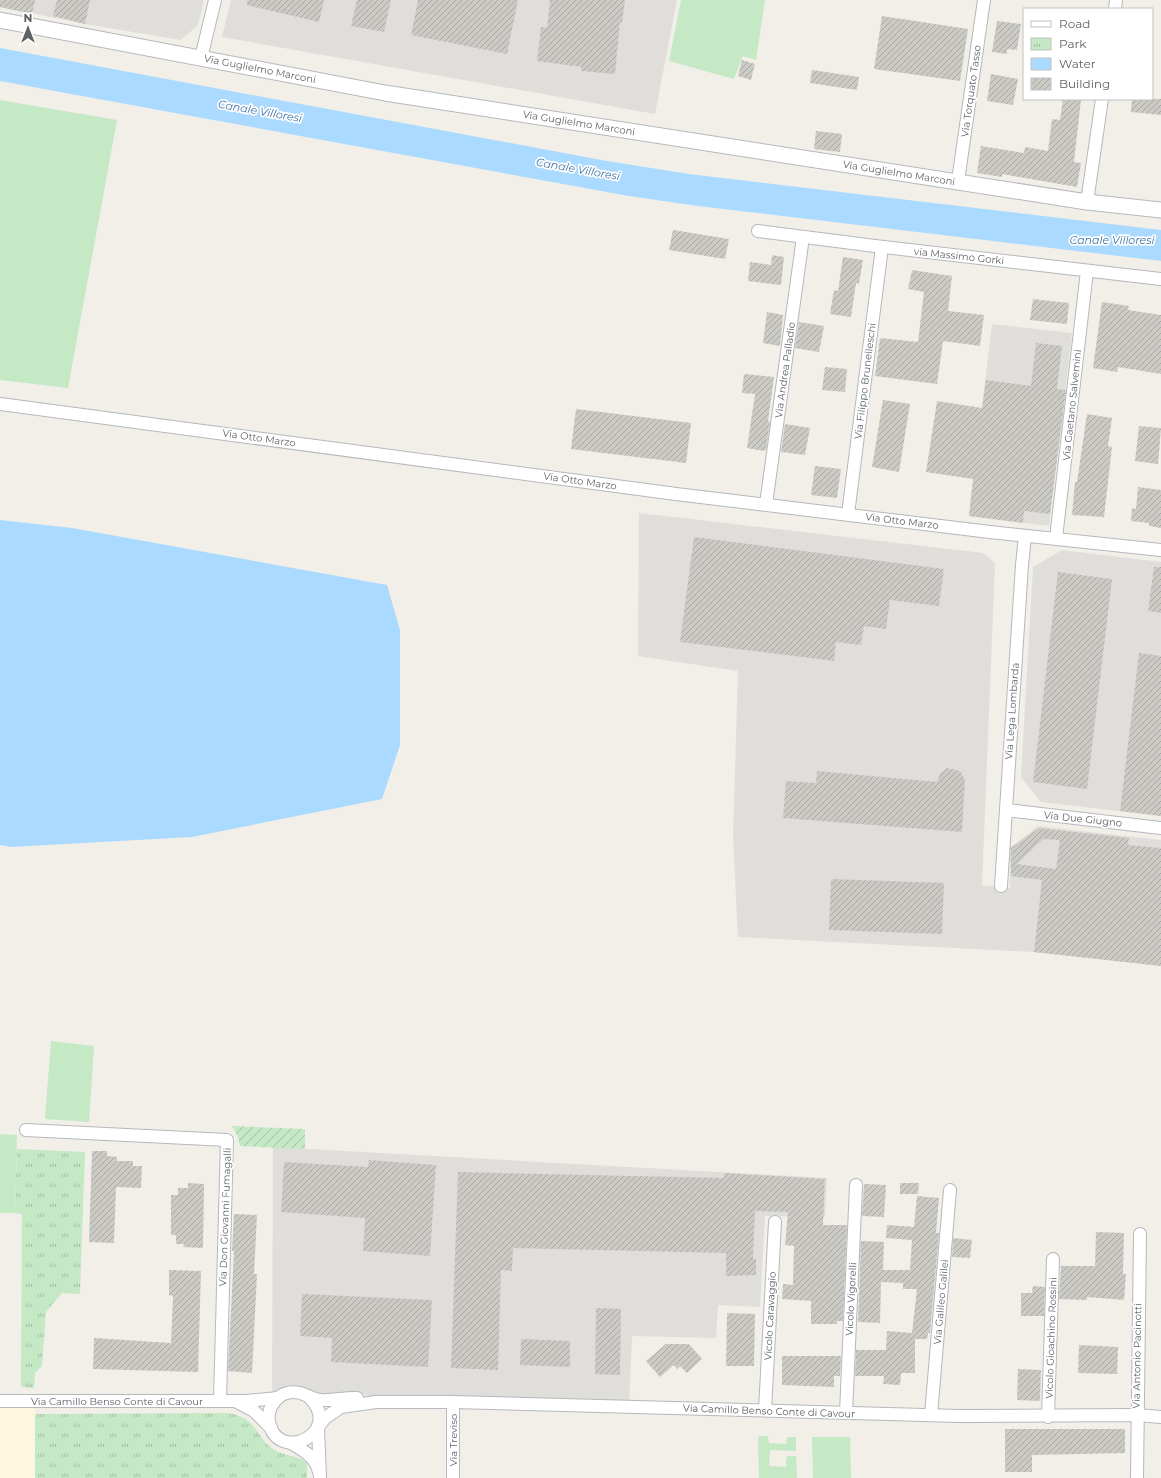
<svg xmlns="http://www.w3.org/2000/svg" width="1161" height="1478" font-family="Montserrat,sans-serif">
<style>
.commercial{fill:#fef7e0}
.industrial{fill:#e0deda}
.grass{fill:#c5e8c5}
.park{fill:url(#park-tufts)}
.garden{fill:url(#garden-furrows)}
.water{fill:#aadaff}
.building{fill:url(#building-hatch);fill-rule:evenodd}
.lines{fill:none;stroke-linecap:round;stroke-linejoin:round}
.minor-casing{stroke:#b5b8bc;stroke-width:14}
.tertiary-casing{stroke:#b5b8bc;stroke-width:17}
.minor{stroke:#fff;stroke-width:12}
.tertiary{stroke:#fff;stroke-width:15}
.labels{text-anchor:middle;dominant-baseline:central;stroke-width:3.5;stroke-linejoin:round;paint-order:stroke}
.street-label{font-size:10px;fill:#5f6368;stroke:#fff}
.water-label{font-size:11px;font-style:italic;fill:#4174aa;stroke:#fff}
</style>
<defs>
<pattern id="park-tufts" width="24" height="20" patternUnits="userSpaceOnUse"><rect width="24" height="20" fill="#c5e8c5"/><path d="M3 7l-1-3M5 7V3M7 7l1-3M15 17l-1-3M17 17v-4M19 17l1-3" fill="none" stroke="#a3c0a4"/></pattern>
<pattern id="garden-furrows" width="10" height="10" patternUnits="userSpaceOnUse"><rect width="10" height="10" fill="#c5e8c5"/><path d="M-1 1l2-2M0 10L10 0M9 11l2-2" fill="none" stroke="#a3c0a4"/></pattern>
<pattern id="building-hatch" width="6" height="6" patternUnits="userSpaceOnUse"><rect width="6" height="6" fill="#cccac5"/><path d="M-1 1l2-2M0 6l6-6M5 7l2-2" fill="none" stroke="#a9a8a4"/></pattern>
</defs>
<rect width="100%" height="100%" fill="#f1efe8"/>
<!-- commercial -->
<rect class="commercial" x="0" y="1404" width="35" height="74"/>
<!-- industrial -->
<g class="industrial">
<path d="M0,0H204L198,25L181,40L85,24L0,7Z"/>
<path d="M231,0H677L655,114L222,37Z"/>
<path d="M992,324L1072,333L1049,526L969,516Z"/>
<path d="M639,513L983,553L995,563L982,885L1010,888V848L1038,826L1161,840V966L1034,952L738,937L733,836L738,671L638,656Z"/>
<path d="M1062,550L1161,562V816L1041,802L1021,777L1033,567Z"/>
<path d="M273,1147L827,1178L825,1217L765,1216L760,1307L718,1305L716,1338L632,1336L629,1405L375,1397L360,1394L323,1396L295,1388L272,1392Z"/>
</g>
<!-- grass -->
<g class="grass">
<path d="M681,0H765L756,60L743,56L734,79L669,61Z"/>
<path d="M0,100L117,120L68,388L0,380Z"/>
<path d="M51,1041L94,1046L89,1122L45,1119Z"/>
<path d="M0,1134L17,1135L15,1213H0Z"/>
<path d="M760,1436H768L769,1443L786,1444L787,1437H796V1451L770,1450L769,1466L786,1467V1458L788,1456H796L797,1478H759L758,1437Z"/>
<path d="M812,1437H850L851,1478H813Z"/>
</g>
<!-- park -->
<g class="park">
<path d="M17,1149L85,1152L80,1294L62,1293L46,1312L42,1366L35,1373L34,1388L21,1387L22,1214L15,1213Z"/>
<path d="M229,1413C259,1419 255,1437 273,1449C284,1457 297,1454 307,1463V1478H35V1414Z"/>
</g>
<!-- garden -->
<path class="garden" d="M232,1126L305,1129V1149L240,1146L237,1135Z"/>
<!-- water -->
<g class="water">
<path d="M0,48L607,161L689,174L1161,230V261L698,206L629,196L0,81Z"/>
<path d="M0,520L72,528L387,585L400,630V745L382,799L192,837L11,847L0,845Z"/>
</g>
<!-- building -->
<g class="building">
<path d="M0,0H35L32,14L0,7Z"/>
<path d="M57,0H90L85,24L53,16Z"/>
<path d="M247,0H324L319,22L247,5Z"/>
<path d="M357,0H391L384,32L351,26Z"/>
<path d="M418,0H518L507,54L411,35Z"/>
<path d="M550,0H625L622,23L620,22L615,74L581,71V67L537,61L541,27L547,28Z"/>
<path d="M882,16L968,29L960,81L874,69Z"/>
<path d="M997,21L1021,24L1017,50L1007,49V54L992,52Z"/>
<path d="M742,60L755,64L751,80L738,76Z"/>
<path d="M812,70L859,77L857,90L810,83Z"/>
<path d="M991,74L1018,79L1013,105L987,101Z"/>
<path d="M1063,99H1081L1074,162L1081,163L1077,187L1002,174V177L977,173L981,146L1024,153L1025,147L1048,151L1052,119L1060,120Z"/>
<path d="M1132,99H1161V115L1131,112Z"/>
<path d="M816,131L842,134L840,152L814,149Z"/>
<path d="M673,230L729,239L725,259L669,250Z"/>
<path d="M772,255L784,257L781,285L748,281L750,262L771,265Z"/>
<path d="M843,257L863,260L859,284L856,283L851,317L830,314L834,290L838,291Z"/>
<path d="M912,270L952,276L948,311L984,315L980,346L943,341L937,384L875,376L880,338L918,342L924,292L908,289Z"/>
<path d="M1033,299L1069,303L1067,324L1030,320Z"/>
<path d="M1102,302L1129,306L1128,310L1161,315V374L1118,367L1117,372L1093,368Z"/>
<path d="M767,312L783,315L780,346L763,343Z"/>
<path d="M799,322L824,326L819,352L795,348Z"/>
<path d="M1036,343L1062,346L1057,389L1066,390L1050,514L1024,511L1023,523L969,516L973,479L926,472L937,401L982,408L986,380L1031,386Z"/>
<path d="M825,367L847,369L845,392L822,390Z"/>
<path d="M744,374L774,377L768,421L770,422L766,449L764,451L747,448L755,394L742,393Z"/>
<path d="M883,400L910,404L899,472L872,467Z"/>
<path d="M576,409L691,423L686,463L571,449Z"/>
<path d="M1087,414L1112,418L1108,446L1112,447L1104,517L1072,515L1075,482H1077Z"/>
<path d="M785,424L810,428L805,455L781,452Z"/>
<path d="M1139,426L1161,428L1158,464L1135,461Z"/>
<path d="M815,466L841,469L837,498L811,495Z"/>
<path d="M1138,487L1161,490V528L1149,526V523L1131,521L1132,508L1136,509Z"/>
<path d="M694,537L944,569L939,606L890,600L886,629L864,626L861,645L836,642L834,661L680,642Z"/>
<path d="M1154,567H1161V613L1148,611Z"/>
<path d="M1058,572L1112,579L1087,789L1033,782Z"/>
<path d="M1139,653L1161,656V816L1120,811Z"/>
<path d="M947,768L960,771L965,780L962,832L783,818L786,781L816,783L817,771L937,782L940,774Z"/>
<path d="M1039,828L1129,838L1128,845L1161,848V966L1034,952L1042,880L1011,876V848ZM1043,839L1060,840L1056,869L1017,864Z"/>
<path d="M831,879L944,883L942,934L829,930Z"/>
<path d="M92,1151H107V1156L117,1157V1161H133V1166H142L141,1188L116,1187L114,1243L89,1242Z"/>
<path d="M369,1160L436,1165L430,1256L363,1251L365,1218L281,1212L284,1162L368,1167Z"/>
<path d="M458,1172L724,1178V1173L825,1179L823,1225H847L843,1321H837V1324H811V1301L782,1299L783,1284L793,1285L794,1246L785,1245L788,1212L755,1211L753,1259H756V1275L726,1276V1253L513,1248L512,1271L501,1270L498,1370L451,1368Z"/>
<path d="M188,1183L204,1184L203,1248L183,1247L184,1244H176V1235H171V1195H178V1188H188Z"/>
<path d="M900,1183H919L918,1194H900Z"/>
<path d="M864,1184L886,1185L884,1217L862,1216Z"/>
<path d="M917,1196L939,1198L936,1233H939L930,1333H928L927,1339H915V1373H901L900,1385L883,1384L884,1376H855L856,1350H886L887,1331L912,1333L917,1289H903V1283L881,1282L880,1323L858,1322L861,1241L884,1242L883,1270H910L912,1240L886,1238L887,1225L914,1227Z"/>
<path d="M234,1214L257,1215L254,1274H257L252,1373L228,1371L234,1251H232Z"/>
<path d="M1096,1232L1124,1233L1123,1274H1126L1124,1300L1087,1297V1300L1059,1299L1061,1266H1095Z"/>
<path d="M953,1238L972,1240L970,1258L952,1257Z"/>
<path d="M169,1270L201,1271L198,1372L93,1369L94,1338L171,1343L173,1296L169,1295Z"/>
<path d="M1033,1286L1045,1287L1044,1316H1021V1293H1032Z"/>
<path d="M302,1294L432,1300L428,1367L331,1362L332,1338L300,1336Z"/>
<path d="M596,1308L621,1309L620,1375L595,1374Z"/>
<path d="M727,1313L755,1314L754,1366H726Z"/>
<path d="M521,1339L570,1341V1367L520,1365Z"/>
<path d="M666,1344H689L702,1359L687,1373L680,1366L677,1369L674,1365L660,1377L646,1361Z"/>
<path d="M1079,1345L1118,1347L1117,1374L1078,1373Z"/>
<path d="M782,1356H841L840,1376H834V1387L782,1385Z"/>
<path d="M1018,1369L1041,1370L1040,1401L1017,1400Z"/>
<path d="M1005,1429H1125V1453L1032,1455V1472H1005Z"/>
</g>
<g class="lines">
<!-- minor casing -->
<g class="minor-casing">
<g id="minor">
<path d="M1115,9L1116,0"/>
<path d="M201,58L215,0"/>
<path d="M958,181L984,0"/>
<path d="M1087,202L1102,99"/>
<path d="M758,231L875,246L1161,279"/>
<path d="M0,404L676,494L990,532L1161,550"/>
<path d="M766,504L803,237"/>
<path d="M848,514L882,247"/>
<path d="M1056,538L1087,271"/>
<path d="M1006,810L1161,828"/>
<path d="M1001,886L1022,565L1025,536"/>
<path d="M26,1130L227,1140L220,1400"/>
<path d="M309,1397C344,1431 282,1463 270,1426C264,1407 280,1388 300,1393C307,1395 313,1399 321,1400C333,1401 345,1397 357,1398"/>
<path d="M0,1401H246L278,1398"/>
<path d="M237,1402L254,1411L271,1428"/>
<path d="M453,1402V1478"/>
<path d="M765,1410L775,1222"/>
<path d="M846,1413L856,1185"/>
<path d="M931,1415L950,1190"/>
<path d="M1048,1417L1053,1259"/>
<path d="M291,1443C303,1450 316,1457 319,1472"/>
<path d="M320,1478L318,1427L325,1418L341,1407L376,1402H453L960,1416L1136,1415L1161,1417"/>
<path d="M1137,1478L1140,1234"/>
</g>
</g>
<!-- tertiary casing -->
<g class="tertiary-casing">
<path id="tertiary" d="M0,20L385,93L1087,202L1161,210"/>
</g>
<!-- minor -->
<use href="#minor" class="minor"/>
<!-- tertiary -->
<use href="#tertiary" class="tertiary"/>
</g>
<g class="labels">
<!-- street labels -->
<g class="street-label">
<text transform="translate(260 69) rotate(11)">Via Guglielmo Marconi</text>
<text transform="translate(971 91) rotate(-82)">Via Torquato Tasso</text>
<text transform="translate(579 123) rotate(9)">Via Guglielmo Marconi</text>
<text transform="translate(899 173) rotate(9)">Via Guglielmo Marconi</text>
<text transform="translate(959 256) rotate(6)">via Massimo Gorki</text>
<text transform="translate(785 370) rotate(-82)">Via Andrea Palladio</text>
<text transform="translate(865 381) rotate(-83)">Via Filippo Brunelleschi</text>
<text transform="translate(1072 405) rotate(-84)">Via Gaetano Salvemini</text>
<text transform="translate(259 438) rotate(8)">Via Otto Marzo</text>
<text transform="translate(580 481) rotate(8)">Via Otto Marzo</text>
<text transform="translate(902 521) rotate(7)">Via Otto Marzo</text>
<text transform="translate(1012 711) rotate(-86)">Via Lega Lombarda</text>
<text transform="translate(1083 819) rotate(6)">Via Due Giugno</text>
<text transform="translate(225 1217) rotate(-88)">Via Don Giovanni Fumagalli</text>
<text transform="translate(851 1299) rotate(-87)">Vicolo Vigorelli</text>
<text transform="translate(941 1302) rotate(-85)">Via Galileo Galilei</text>
<text transform="translate(770 1316) rotate(-87)">Vicolo Caravaggio</text>
<text transform="translate(1051 1338) rotate(-88)">Vicolo Gioachino Rossini</text>
<text transform="translate(1137 1356) rotate(-89)">Via Antonio Pacinotti</text>
<text x="117" y="1401">Via Camillo Benso Conte di Cavour</text>
<text transform="translate(769 1411) rotate(2)">Via Camillo Benso Conte di Cavour</text>
<text transform="translate(453 1440) rotate(-90)">Via Treviso</text>
</g>
<!-- water labels -->
<g class="water-label">
<text transform="translate(260 111) rotate(10)">Canale Villoresi</text>
<text transform="translate(578 169) rotate(10)">Canale Villoresi</text>
<text x="1112" y="240">Canale Villoresi</text>
</g>
</g>
<!-- legend -->
<rect x="1023" y="8" width="130" height="92" fill="#ffffff" stroke="#bfc1c3"/>
<rect x="1031" y="21" width="20" height="6" fill="#ffffff" stroke="#bfc1c3"/>
<text x="1059" y="28" font-size="12" fill="#5f6368">Road</text>
<rect x="1031" y="38" width="20" height="12" fill="url(#park-tufts)" stroke="#bfc1c3"/>
<text x="1059" y="48" font-size="12" fill="#5f6368">Park</text>
<rect x="1031" y="58" width="20" height="12" fill="#aadaff" stroke="#bfc1c3"/>
<text x="1059" y="68" font-size="12" fill="#5f6368">Water</text>
<rect x="1031" y="78" width="20" height="12" fill="url(#building-hatch)" stroke="#bfc1c3"/>
<text x="1059" y="88" font-size="12" fill="#5f6368">Building</text>
<!-- north arrow -->
<g transform="translate(28 28)" stroke="#ffffff" stroke-width="3" paint-order="stroke">
<path d="M0-3L7 15L0 10L-7 15Z" fill="#5f6368"/>
<text y="-6" font-size="11" font-weight="bold" text-anchor="middle" fill="#5f6368">N</text>
</g>
</svg>
